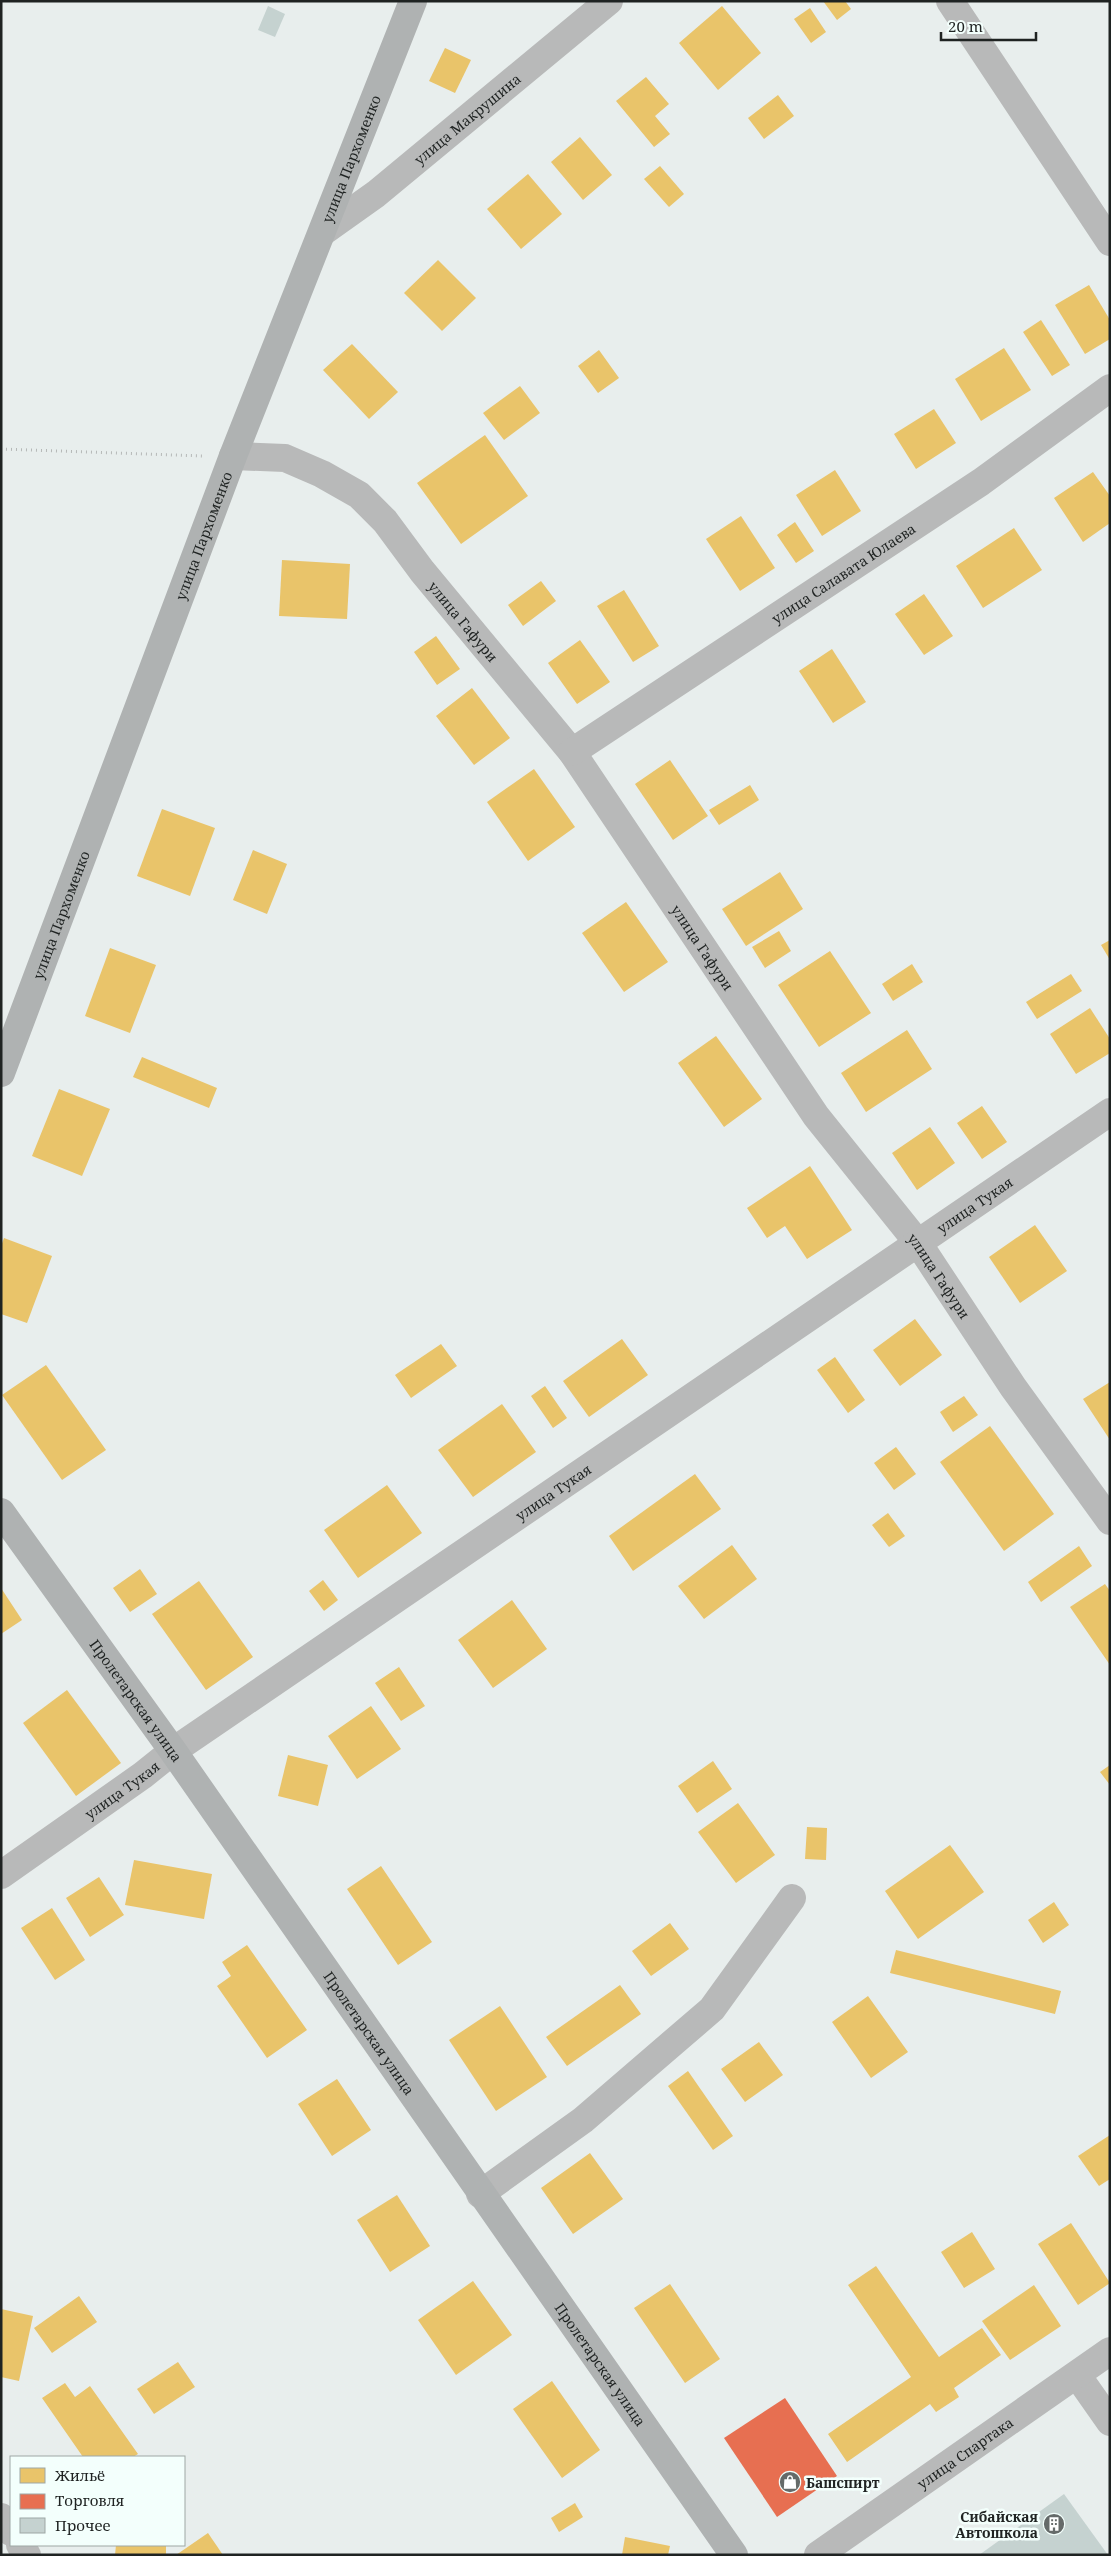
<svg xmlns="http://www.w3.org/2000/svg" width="1111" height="2556" font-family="'Noto Serif',serif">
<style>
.homes{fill:#e9c46a}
.shops{fill:#e76f51}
.building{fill:#c5d2d0}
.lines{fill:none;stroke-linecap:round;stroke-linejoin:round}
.path{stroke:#b5b8b7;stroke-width:3;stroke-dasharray:1 4;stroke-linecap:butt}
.minor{stroke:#b8b9b9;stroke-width:28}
.major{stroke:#afb2b2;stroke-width:28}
.labels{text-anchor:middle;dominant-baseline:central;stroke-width:5;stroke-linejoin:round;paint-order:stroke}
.street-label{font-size:14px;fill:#1f2322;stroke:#f3fffc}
.poi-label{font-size:14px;font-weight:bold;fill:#1f2322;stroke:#f3fffc;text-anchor:start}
</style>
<rect width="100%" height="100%" fill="#e8eeed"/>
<!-- homes -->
<g class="homes">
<path d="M823,1H845L851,9L837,20Z"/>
<path d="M722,6L761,53L718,90L679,43Z"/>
<path d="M810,8L826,32L811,43L794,19Z"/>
<path d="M445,48L471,60L455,93L429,81Z"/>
<path d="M646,77L669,104L655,116L670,134L654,147L616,101Z"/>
<path d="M778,95L794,116L764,139L748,118Z"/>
<path d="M580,137L612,175L583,200L551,162Z"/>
<path d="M660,166L684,194L669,207L644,179Z"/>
<path d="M528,174L562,214L521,249L487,209Z"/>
<path d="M438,260L476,298L442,331L404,293Z"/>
<path d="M1089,285L1110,320V339L1085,354L1055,305Z"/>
<path d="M1041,320L1070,365L1052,376L1023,332Z"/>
<path d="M352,344L398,392L369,419L323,370Z"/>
<path d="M1004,348L1031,390L981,421L955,379Z"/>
<path d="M599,350L619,378L598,393L578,366Z"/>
<path d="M520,386L540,413L504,440L483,413Z"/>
<path d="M934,409L956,443L916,469L894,434Z"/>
<path d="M485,435L528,496L461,544L417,483Z"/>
<path d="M835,470L861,511L822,536L796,495Z"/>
<path d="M1093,472L1110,496V523L1083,542L1054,498Z"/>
<path d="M741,516L775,568L740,591L706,539Z"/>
<path d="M795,522L814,551L796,563L777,535Z"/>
<path d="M1014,528L1042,570L983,608L956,566Z"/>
<path d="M282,560L350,564L347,619L279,616Z"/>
<path d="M541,581L556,601L523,626L508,605Z"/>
<path d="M624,590L659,646L633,662L597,606Z"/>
<path d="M924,594L953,636L924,655L895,614Z"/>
<path d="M436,636L460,669L437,685L414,652Z"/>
<path d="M580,640L610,682L577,704L548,663Z"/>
<path d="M832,649L866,702L833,723L799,671Z"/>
<path d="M472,688L510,738L474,765L436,716Z"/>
<path d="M670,760L708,816L673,840L635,784Z"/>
<path d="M534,769L575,827L528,861L487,802Z"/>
<path d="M750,785L759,800L719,825L709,810Z"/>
<path d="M162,809L215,828L190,896L137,876Z"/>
<path d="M253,850L287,864L267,914L233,900Z"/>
<path d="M780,872L803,909L746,946L722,909Z"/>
<path d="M626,902L668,962L624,992L582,933Z"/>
<path d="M779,931L791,951L765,968L752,947Z"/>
<path d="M1110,940V960L1101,945Z"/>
<path d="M110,948L156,965L130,1033L85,1016Z"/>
<path d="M830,951L871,1013L819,1047L778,985Z"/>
<path d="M912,964L923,982L893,1001L882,984Z"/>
<path d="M1071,974L1082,991L1037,1019L1026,1002Z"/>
<path d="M1090,1008L1110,1039V1053L1076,1074L1050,1034Z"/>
<path d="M907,1030L932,1069L866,1112L841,1073Z"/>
<path d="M716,1036L762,1099L724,1127L678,1063Z"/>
<path d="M142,1057L217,1088L209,1108L133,1077Z"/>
<path d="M59,1089L110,1109L82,1176L32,1156Z"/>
<path d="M982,1106L1007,1142L982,1159L957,1123Z"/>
<path d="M930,1127L955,1163L917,1190L892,1153Z"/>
<path d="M810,1166L852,1230L807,1259L785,1226L767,1238L747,1208Z"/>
<path d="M1035,1225L1067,1271L1020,1303L989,1257Z"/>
<path d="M4,1238L52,1256L27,1323L1,1314V1246Z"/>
<path d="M915,1319L942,1355L900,1386L873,1350Z"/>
<path d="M622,1339L648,1375L589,1417L563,1381Z"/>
<path d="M441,1344L457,1366L411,1398L395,1375Z"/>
<path d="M835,1357L865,1400L848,1413L817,1370Z"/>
<path d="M46,1365L106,1450L62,1480L2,1395Z"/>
<path d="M1110,1382V1440L1083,1399Z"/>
<path d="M545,1386L567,1418L553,1428L531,1396Z"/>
<path d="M964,1396L978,1415L953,1432L940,1412Z"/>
<path d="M502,1404L536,1452L473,1497L438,1450Z"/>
<path d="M990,1426L1054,1514L1004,1551L940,1462Z"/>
<path d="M896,1447L916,1474L894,1490L874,1463Z"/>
<path d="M695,1474L721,1509L633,1571L609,1536Z"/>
<path d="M387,1485L422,1533L358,1578L324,1530Z"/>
<path d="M888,1513L905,1536L889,1547L872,1525Z"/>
<path d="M732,1545L757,1579L704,1619L678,1586Z"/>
<path d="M1079,1546L1092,1566L1041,1602L1028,1582Z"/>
<path d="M140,1569L157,1594L130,1612L113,1588Z"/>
<path d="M323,1580L338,1600L324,1611L309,1591Z"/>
<path d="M199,1581L253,1657L206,1690L152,1614Z"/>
<path d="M1105,1584L1110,1591V1665L1070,1607Z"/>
<path d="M1,1588L22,1620L1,1634Z"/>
<path d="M512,1600L547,1649L493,1688L458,1640Z"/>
<path d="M399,1667L425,1706L401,1721L375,1683Z"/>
<path d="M67,1690L121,1763L76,1796L23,1723Z"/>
<path d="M371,1706L401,1749L357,1779L328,1736Z"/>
<path d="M288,1755L328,1765L318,1806L278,1796Z"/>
<path d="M713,1761L732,1789L697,1813L678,1786Z"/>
<path d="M1110,1765V1785L1100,1772Z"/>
<path d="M738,1803L775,1855L736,1883L698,1832Z"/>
<path d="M807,1827L827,1828L826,1860L805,1859Z"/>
<path d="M950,1845L984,1892L918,1939L885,1891Z"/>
<path d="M134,1860L212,1874L204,1919L125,1905Z"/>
<path d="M381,1866L432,1942L398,1965L347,1889Z"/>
<path d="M99,1877L124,1915L90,1937L66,1898Z"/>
<path d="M1054,1902L1069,1925L1043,1943L1028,1920Z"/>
<path d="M52,1908L85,1960L55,1980L21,1928Z"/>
<path d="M670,1923L689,1949L651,1976L632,1951Z"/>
<path d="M247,1945L307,2030L267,2058L217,1986L231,1976L222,1962Z"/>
<path d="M896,1950L1061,1991L1055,2014L890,1973Z"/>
<path d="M620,1985L641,2014L567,2066L546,2037Z"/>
<path d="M868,1996L908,2052L871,2078L832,2022Z"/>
<path d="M500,2006L547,2077L496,2111L449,2040Z"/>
<path d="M759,2042L783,2075L745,2102L721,2069Z"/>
<path d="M688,2071L733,2136L713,2150L668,2086Z"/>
<path d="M337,2079L371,2130L332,2156L298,2104Z"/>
<path d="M1110,2135V2179L1099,2186L1078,2156Z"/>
<path d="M590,2153L623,2199L573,2234L541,2188Z"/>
<path d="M397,2195L430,2246L390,2272L357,2220Z"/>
<path d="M1071,2223L1110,2283L1078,2305L1038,2244Z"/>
<path d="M972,2232L995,2269L964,2288L941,2252Z"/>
<path d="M876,2266L939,2357L982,2328L1001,2355L954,2388L959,2397L936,2412L930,2404L847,2462L828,2434L911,2377L848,2285Z"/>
<path d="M473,2281L512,2335L456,2375L418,2320Z"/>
<path d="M670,2284L720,2359L685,2383L634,2308Z"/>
<path d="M1034,2285L1061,2326L1010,2360L982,2321Z"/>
<path d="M79,2296L97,2322L52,2353L34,2328Z"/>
<path d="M1,2309L33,2316L19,2381L1,2377Z"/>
<path d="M178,2362L195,2387L154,2414L137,2389Z"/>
<path d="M552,2381L600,2450L562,2478L513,2409Z"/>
<path d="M65,2383L75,2397L90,2386L138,2454L133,2457H83L42,2398Z"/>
<path d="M575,2503L583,2517L559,2532L551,2518Z"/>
<path d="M208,2533L223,2555H176Z"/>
<path d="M625,2537L670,2546L668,2555H622Z"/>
<path d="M116,2545H166V2555H115Z"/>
</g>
<!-- shops -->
<path class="shops" d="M785,2398L837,2476L777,2517L724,2438Z"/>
<!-- building -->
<g class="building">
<path d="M268,6L285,14L275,37L258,30Z"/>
<path d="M1064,2494L1108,2555H979Z"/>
</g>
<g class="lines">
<!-- path -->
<path class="path" d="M1,449L203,456"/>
<!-- minor -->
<g class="minor">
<path d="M950,1L1110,242"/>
<path id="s1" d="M324,231L376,194L609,1"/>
<path id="s2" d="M233,456L285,458L322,474L359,495L385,521L422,571L572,752L816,1116L918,1243L1013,1387L1110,1521"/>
<path id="s3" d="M572,752L981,482L1110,388"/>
<path id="s4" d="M1,1875L143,1775L173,1751L1110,1112"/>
<path d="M480,2194L583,2120L712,2009L792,1898"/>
<path d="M1077,2375L1110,2422"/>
<path d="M1,2517L11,2532"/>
<path d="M20,2545L27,2555"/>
<path id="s5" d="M818,2555L1110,2351"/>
</g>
<!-- major -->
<g class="major">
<path id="s6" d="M1,1073L233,456L413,1"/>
<path id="s7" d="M1,1512L173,1751L734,2555"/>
</g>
</g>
<!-- icons -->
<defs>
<g id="shop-disc" transform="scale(1.125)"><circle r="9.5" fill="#656a69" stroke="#f3fffc"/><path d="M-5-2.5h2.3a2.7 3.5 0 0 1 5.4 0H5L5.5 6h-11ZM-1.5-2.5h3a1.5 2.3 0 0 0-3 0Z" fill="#fff"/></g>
<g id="building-disc" transform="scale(1.125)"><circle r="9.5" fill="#656a69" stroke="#f3fffc"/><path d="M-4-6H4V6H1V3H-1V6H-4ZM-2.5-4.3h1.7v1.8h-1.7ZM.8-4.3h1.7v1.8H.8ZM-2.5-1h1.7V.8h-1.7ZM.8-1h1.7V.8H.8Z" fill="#fff"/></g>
</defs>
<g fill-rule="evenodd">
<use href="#shop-disc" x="790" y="2482"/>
<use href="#building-disc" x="1054" y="2524"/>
</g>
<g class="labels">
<!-- street labels -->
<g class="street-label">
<text stroke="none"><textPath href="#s1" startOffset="182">улица Макрушина</textPath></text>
<text stroke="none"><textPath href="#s6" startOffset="979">улица Пархоменко</textPath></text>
<text stroke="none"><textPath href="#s6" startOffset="574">улица Пархоменко</textPath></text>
<text stroke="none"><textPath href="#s3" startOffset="325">улица Салавата Юлаева</textPath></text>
<text stroke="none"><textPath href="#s2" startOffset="299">улица Гафури</textPath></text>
<text stroke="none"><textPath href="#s6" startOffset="169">улица Пархоменко</textPath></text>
<text stroke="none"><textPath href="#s2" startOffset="704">улица Гафури</textPath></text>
<text stroke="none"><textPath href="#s4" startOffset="1182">улица Тукая</textPath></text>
<text stroke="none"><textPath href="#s2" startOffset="1109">улица Гафури</textPath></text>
<text stroke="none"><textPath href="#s4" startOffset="672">улица Тукая</textPath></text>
<text stroke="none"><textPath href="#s7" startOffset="232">Пролетарская улица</textPath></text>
<text stroke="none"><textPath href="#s4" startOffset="148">улица Тукая</textPath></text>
<text stroke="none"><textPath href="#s7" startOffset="638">Пролетарская улица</textPath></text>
<text stroke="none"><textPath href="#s7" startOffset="1042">Пролетарская улица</textPath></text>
<text stroke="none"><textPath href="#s5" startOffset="179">улица Спартака</textPath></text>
</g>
<!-- poi labels -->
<g class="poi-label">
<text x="806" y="2482">Башспирт</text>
<text x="1038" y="2516" text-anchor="end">Сибайская<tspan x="1038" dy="16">Автошкола</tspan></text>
</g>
</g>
<!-- border -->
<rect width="1111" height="2556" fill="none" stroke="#1f2322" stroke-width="5"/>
<!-- legend -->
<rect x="10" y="2456" width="175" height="90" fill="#f3fffc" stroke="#9ea7a5"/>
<rect x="20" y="2468" width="25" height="15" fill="#e9c46a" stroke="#9ea7a5"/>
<text x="55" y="2481" font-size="15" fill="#1f2322">Жильё</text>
<rect x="20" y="2494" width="25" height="15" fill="#e76f51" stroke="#9ea7a5"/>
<text x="55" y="2506" font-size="15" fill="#1f2322">Торговля</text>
<rect x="20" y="2518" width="25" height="15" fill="#c5d2d0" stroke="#9ea7a5"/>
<text x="55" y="2531" font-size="15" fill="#1f2322">Прочее</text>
<!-- scale -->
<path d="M941 32v8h95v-8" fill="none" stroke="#1f2322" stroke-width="2.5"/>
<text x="948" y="32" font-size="15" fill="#1f2322" stroke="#f3fffc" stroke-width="4" paint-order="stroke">20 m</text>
</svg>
